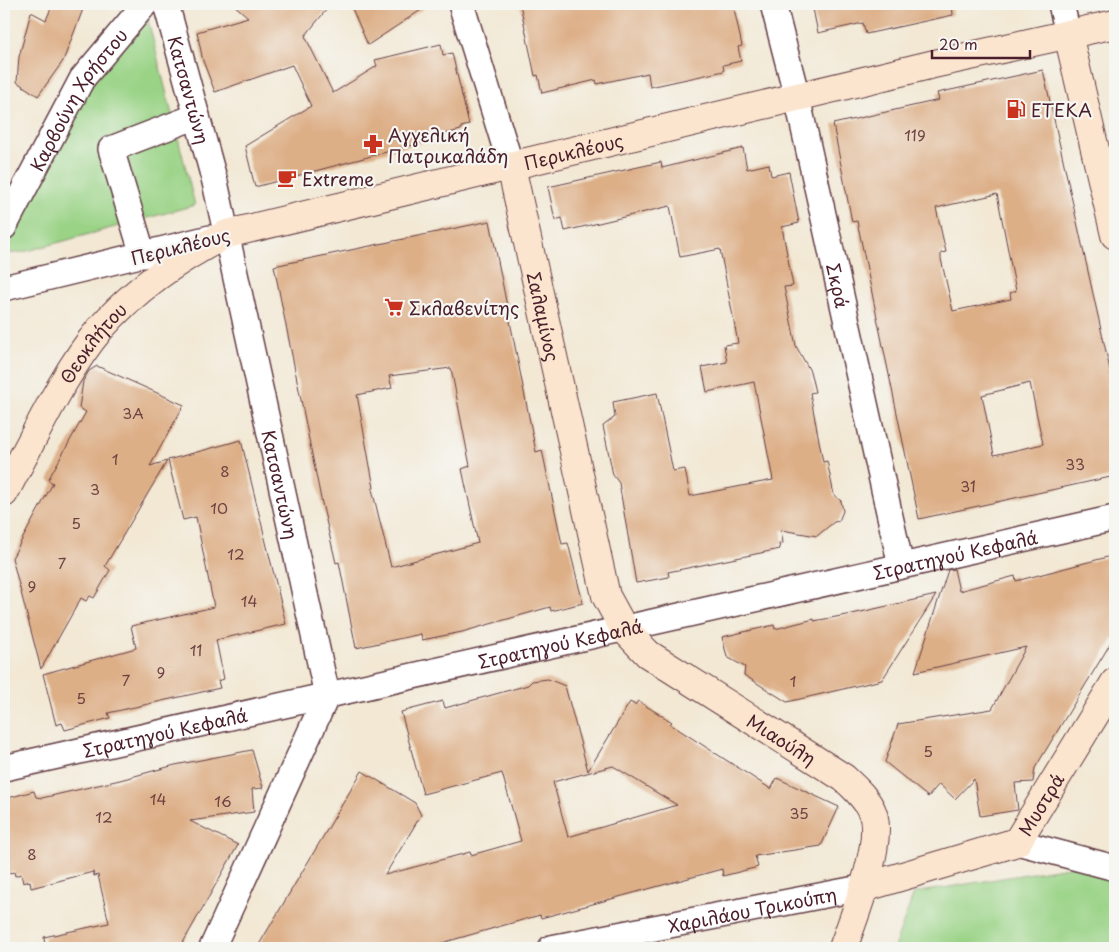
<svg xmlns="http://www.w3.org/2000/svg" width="1119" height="952" font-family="'Playpen Sans',sans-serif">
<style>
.green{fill:#9ad386;stroke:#727958}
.building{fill:#ddaf87;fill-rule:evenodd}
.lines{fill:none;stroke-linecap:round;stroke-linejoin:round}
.street-casing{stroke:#633d44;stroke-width:28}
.secondary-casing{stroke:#633d44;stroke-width:30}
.street{stroke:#fff;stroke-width:25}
.secondary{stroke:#fbe5cf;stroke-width:28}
.labels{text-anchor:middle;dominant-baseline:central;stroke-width:4.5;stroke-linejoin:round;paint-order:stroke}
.number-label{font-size:15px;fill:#6f4342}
.street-label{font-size:18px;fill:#4a1f2b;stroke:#f6f6f2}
.poi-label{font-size:18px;fill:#4a1f2b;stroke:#f6f6f2;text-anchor:start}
</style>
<rect width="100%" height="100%" fill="#f6f6f2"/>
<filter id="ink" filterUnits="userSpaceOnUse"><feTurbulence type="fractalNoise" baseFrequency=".02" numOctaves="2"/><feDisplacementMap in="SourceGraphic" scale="10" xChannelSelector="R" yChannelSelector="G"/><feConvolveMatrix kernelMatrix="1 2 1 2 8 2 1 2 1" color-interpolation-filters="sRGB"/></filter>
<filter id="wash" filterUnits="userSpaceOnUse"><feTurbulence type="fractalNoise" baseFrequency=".0096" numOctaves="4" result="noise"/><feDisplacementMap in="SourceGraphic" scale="20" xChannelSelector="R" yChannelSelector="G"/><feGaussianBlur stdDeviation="1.12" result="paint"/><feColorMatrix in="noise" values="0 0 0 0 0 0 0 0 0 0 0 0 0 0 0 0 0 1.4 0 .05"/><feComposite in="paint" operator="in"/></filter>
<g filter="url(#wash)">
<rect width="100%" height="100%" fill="#f2e8d4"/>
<!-- green -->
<g class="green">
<path d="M148,20L195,205L24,252L8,254L4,248L87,89Z"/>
<path d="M1115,859V948H894L914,893Z"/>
</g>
<g id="blocks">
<!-- building -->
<g class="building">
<path d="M53,4H85L63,61L38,96L17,82L19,57L31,12L46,20Z"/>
<path d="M233,4H331L305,36L333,93L377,66L375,60L441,44L443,55L452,53L469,125L461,127V130L424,139V142L255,187L245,146L311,106L292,65L215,92L203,61L197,32L248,17Z"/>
<path d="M350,4H430L368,45Z"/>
<path d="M520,4H733L742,46L738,47L741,61L723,65L724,71L650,87L648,73L597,84L596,80L542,93L538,75L535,76Z"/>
<path d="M812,4H952L953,15L866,34L863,23L818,33Z"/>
<path d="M1043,70L1115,392V476L919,519L857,221L852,222L833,124L939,100L937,93ZM997,194L1016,291L1010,293L1011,299L953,311L941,259V253L946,252L936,208ZM1030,383L1043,444L994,455L982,395Z"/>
<path d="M743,148L747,169L769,164L771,176L789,172L799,223L782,227L793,286L784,287L796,346L810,371L815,392L810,393L823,462L827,461L834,495L841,501L843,511L839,521L834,522L817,536L781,530L783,543L779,544L780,549L668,572L669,577L636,583L619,483L613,475L603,426L615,417L613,402L657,393L673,471L685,469L690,496L773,480L754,382L707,392L702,367L727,362L724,345L738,343L720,249L680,257L670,206L565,231L562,218L555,220L548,187L661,162L662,168Z"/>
<path d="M490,221L536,452L542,450L562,544L568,543L583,603L551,611L550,607L462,632L422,640L421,634L356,648L339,562L336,563L321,499L274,266ZM451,368L470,466L462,469L478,543L391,567L372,489L374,488L357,395L392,388L389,376Z"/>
<path d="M97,366L184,405L150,466L167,461L105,566L110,570L94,598L90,596L86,601L81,598L41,669L12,558L53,483L48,480L86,412L79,408L83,381L89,371Z"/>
<path d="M241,440L286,624L216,640L224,679L218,681L220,688L108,713L110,718L65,730L62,723L56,725L43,674L136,648L131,626L214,607L196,517L183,520L168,460Z"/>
<path d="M1115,555V636L1035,768L1033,782L1015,783L1018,810L980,816L974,779L955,799L939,784L928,797L885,762L898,724L992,709L1026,647L915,672L948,570L954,569L959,591L1015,576L1016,581Z"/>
<path d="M936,595L882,680L787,702L744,675L745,667L727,657L722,637L774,625L775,629L814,619V621L852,614Z"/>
<path d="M548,679L565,686L588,771L630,702L635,705L638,701L672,722L670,724L771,789L777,778L839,807L821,846L755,856L758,867L723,876L722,869L541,918L540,915L424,948H257L362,771L415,803L421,815L385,875L470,852L471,855L521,841L502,773L423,794L401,712L443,701L445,708L528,685L532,681ZM613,766L677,805L568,837L553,782Z"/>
<path d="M252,750L263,788L252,789L254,812L190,821L238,845L180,948H45L44,937L109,923L98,875L94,876L93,872L31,888L30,881L23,883L21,874L15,876L14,872L4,874V799L34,791L36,797L42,798L120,780L175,765Z"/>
</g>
</g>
</g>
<g filter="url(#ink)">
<use href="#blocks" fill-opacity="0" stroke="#633d44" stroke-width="1"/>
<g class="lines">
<!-- street casing -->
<g class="street-casing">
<g id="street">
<path id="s1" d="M166,4L215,182L327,695L212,948"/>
<path d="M461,4L511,166"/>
<path id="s2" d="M773,4L797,97L901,566"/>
<path d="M1061,4L1068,34"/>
<path id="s3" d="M4,227L82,79L145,4"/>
<path d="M143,255L111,149L197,116"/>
<path d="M4,288L210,238"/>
<path id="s4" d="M4,768L1115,518"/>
<path d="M1017,842L1115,868"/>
<path id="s5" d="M551,948L866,887"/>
</g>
</g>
<!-- secondary casing -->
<g class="secondary-casing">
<g id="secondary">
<path d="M1068,34L1115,235"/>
<path id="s6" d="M511,166L606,596L624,629L648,654L844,778C855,788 868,800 873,814C883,845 854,917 843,948"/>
<path id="s7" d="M4,493C32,442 63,373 100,329C135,289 179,258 227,234L934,64L1115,24"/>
<path id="s8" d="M866,887L1017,842L1115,682"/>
</g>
</g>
<!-- street -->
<use href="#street" class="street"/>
<!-- secondary -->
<use href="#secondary" class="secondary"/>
</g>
</g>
<!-- icons -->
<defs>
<g id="fuel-bare" transform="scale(1.5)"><path d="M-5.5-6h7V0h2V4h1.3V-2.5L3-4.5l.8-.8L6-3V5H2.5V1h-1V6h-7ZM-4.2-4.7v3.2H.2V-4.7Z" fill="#c8321e" stroke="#f6f6f2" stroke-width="2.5" paint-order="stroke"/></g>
<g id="pharmacy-bare" transform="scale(1.5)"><path d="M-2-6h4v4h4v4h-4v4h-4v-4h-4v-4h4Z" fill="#c8321e" stroke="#f6f6f2" stroke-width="2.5" paint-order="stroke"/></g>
<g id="cafe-bare" transform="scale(1.5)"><path d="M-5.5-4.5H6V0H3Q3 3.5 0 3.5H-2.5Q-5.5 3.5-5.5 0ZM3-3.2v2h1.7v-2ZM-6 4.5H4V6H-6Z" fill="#c8321e" stroke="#f6f6f2" stroke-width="2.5" paint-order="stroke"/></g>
<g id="supermarket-bare" transform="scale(1.5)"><path d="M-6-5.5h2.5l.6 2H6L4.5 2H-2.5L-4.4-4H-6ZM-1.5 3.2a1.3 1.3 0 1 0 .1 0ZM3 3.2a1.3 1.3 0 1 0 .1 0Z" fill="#c8321e" stroke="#f6f6f2" stroke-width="2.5" paint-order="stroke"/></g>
</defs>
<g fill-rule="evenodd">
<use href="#fuel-bare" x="1016" y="109"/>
<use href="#pharmacy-bare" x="373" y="144"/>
<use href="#cafe-bare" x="287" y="178"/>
<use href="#supermarket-bare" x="394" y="307"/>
</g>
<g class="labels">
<!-- number labels -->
<g class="number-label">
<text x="915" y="134">119</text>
<text x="133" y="412">3Α</text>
<text x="115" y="458">1</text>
<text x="1075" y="463">33</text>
<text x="225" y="470">8</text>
<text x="968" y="485">31</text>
<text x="95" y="488">3</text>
<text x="219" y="507">10</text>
<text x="76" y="522">5</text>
<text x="236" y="553">12</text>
<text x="62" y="562">7</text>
<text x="32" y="585">9</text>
<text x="249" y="600">14</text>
<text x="196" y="649">11</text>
<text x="161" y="671">9</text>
<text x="126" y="679">7</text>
<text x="793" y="680">1</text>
<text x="81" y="697">5</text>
<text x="928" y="750">5</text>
<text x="158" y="798">14</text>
<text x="223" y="800">16</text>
<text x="799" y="812">35</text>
<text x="104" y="816">12</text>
<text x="32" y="853">8</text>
</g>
<!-- street labels -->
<g class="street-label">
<text stroke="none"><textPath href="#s1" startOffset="89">Κατσαντώνη</textPath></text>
<text stroke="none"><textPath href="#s3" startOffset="148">Καρβούνη Χρήστου</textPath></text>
<text stroke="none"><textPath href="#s7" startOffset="706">Περικλέους</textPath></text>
<text transform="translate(180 246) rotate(-14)">Περικλέους</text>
<text stroke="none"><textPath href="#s2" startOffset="289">Σκρά</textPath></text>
<text stroke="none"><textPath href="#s6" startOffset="154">Σαλαμίνος</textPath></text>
<text stroke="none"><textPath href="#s7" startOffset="175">Θεοκλήτου</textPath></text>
<text stroke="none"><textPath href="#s1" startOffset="494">Κατσαντώνη</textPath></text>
<text stroke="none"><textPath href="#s4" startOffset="975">Στρατηγού Κεφαλά</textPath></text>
<text stroke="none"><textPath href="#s4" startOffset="570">Στρατηγού Κεφαλά</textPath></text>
<text stroke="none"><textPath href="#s4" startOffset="165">Στρατηγού Κεφαλά</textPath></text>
<text stroke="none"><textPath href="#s6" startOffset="671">Μιαούλη</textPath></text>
<text stroke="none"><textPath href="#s8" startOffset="202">Μυστρά</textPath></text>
<text stroke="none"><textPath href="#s5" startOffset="205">Χαριλάου Τρικούπη</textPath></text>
</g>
<!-- poi labels -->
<g class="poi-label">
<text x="1031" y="109">ΕΤΕΚΑ</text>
<text x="388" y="134">Αγγελική<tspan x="388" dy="21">Πατρικαλάδη</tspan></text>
<text x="302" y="178">Extreme</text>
<text x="409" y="307">Σκλαβενίτης</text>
</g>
</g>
<!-- margin -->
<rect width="1119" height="952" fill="none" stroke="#f6f6f2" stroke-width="20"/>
<!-- scale -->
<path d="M932 50v8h98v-8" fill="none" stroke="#4a1f2b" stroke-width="2.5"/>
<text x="939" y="50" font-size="15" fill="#4a1f2b" stroke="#f6f6f2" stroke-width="4" paint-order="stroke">20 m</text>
</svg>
